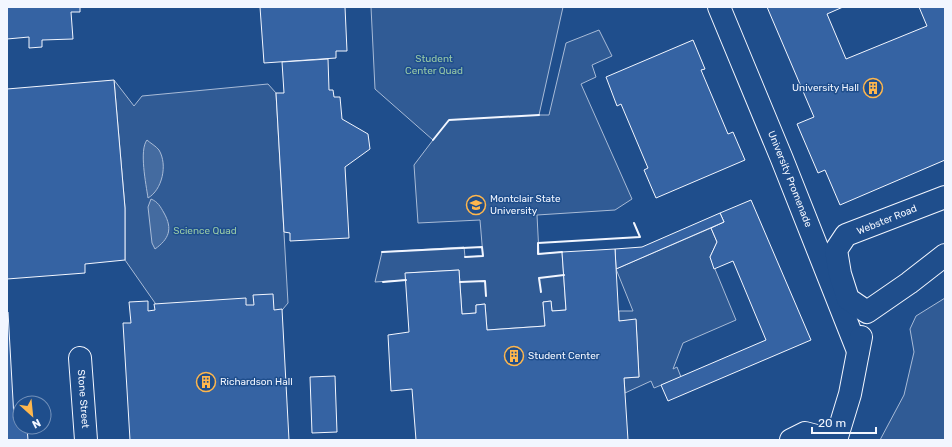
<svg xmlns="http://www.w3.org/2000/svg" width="952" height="447" font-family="Rubik,sans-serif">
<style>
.built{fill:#305b95;stroke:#a8bbd7}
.water{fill:#446ba0;stroke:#a8bbd7}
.building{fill:#3563a3;stroke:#f2f6ff}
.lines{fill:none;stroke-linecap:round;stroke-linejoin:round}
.minor-casing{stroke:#f2f6ff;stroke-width:24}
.minor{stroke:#1f4e8c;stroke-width:22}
.wall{stroke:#f2f6ff;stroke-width:2}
.labels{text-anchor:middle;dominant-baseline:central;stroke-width:3;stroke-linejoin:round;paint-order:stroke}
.park-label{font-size:10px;fill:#97c8a6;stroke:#1f4e8c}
.poi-label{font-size:10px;fill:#f2f6ff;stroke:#1f4e8c;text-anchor:start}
.street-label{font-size:10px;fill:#f2f6ff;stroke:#1f4e8c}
</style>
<rect width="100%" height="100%" fill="#1f4e8c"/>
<!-- built -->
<g class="built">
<path d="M371,7H563L539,115H549L566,43L599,30L612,56L592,65L596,77L581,84L632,199L615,210L537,215L539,254L562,252L566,310L552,311L551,301L543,302L545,326L487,330L485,304L476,305V313L462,314L459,270L406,273V280L375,282L382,252L464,247L465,257L483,256L480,220L418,223L414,165L433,140L375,89Z"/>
<path d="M114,80L134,106L142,96L268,84L276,93L288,303L278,315L169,323L125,260V208Z"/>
<path d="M711,228L717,242L710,257L736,320L683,343L673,369L677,367L681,377L654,388L651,381L625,393L624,378L639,377L636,320L619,321V311H633L616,269Z"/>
<path d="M945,298V440H880L904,395L914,352L910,329L916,316Z"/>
</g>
<!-- water -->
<g class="water">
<path d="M147,140C150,143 156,146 159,150C168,165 162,190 148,198C146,184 139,150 147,140Z"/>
<path d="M151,199C158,202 160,206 164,213C173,229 169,239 155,249L152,243L148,207Z"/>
</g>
<!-- building -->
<g class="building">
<path d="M7,7H80V12H71L73,39L42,40V47L29,48V37L7,39Z"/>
<path d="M260,7H345L347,51H336V58L264,63Z"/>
<path d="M767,7H843L827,14L846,59L927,26L919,7H945V160L840,205L825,170L818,173L797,124L814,117Z"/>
<path d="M693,40L705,69L701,70L728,134L733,132L745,160L656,198L644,170L648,168L621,104L617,106L606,77Z"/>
<path d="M328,59L329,90H333L334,97H340L342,119L368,134L370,149L345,167L349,238L290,241V233L284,232L276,93H284L282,62Z"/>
<path d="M114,80L125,208V260L85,264V273L7,279V89Z"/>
<path d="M751,200L811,340L668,401L661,385L766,340L733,261L714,269L710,257L717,242L711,228L724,222L720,213Z"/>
<path d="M720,213L724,222L616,269L615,249L642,247Z"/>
<path d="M615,249L619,321L636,319L639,377L624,378L628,440H416L412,389L391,391L388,335L409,332L405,273L459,270L462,314L476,313V305L485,304L487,330L545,326L543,302L551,301L552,311L566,310L562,252Z"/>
<path d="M273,294L274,310L282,309L289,440H130L123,323H131L129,302L148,301V311L155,310L154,304L246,298V305H254L253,295Z"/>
<path d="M7,312H8L14,418H20V427H27L28,440H7Z"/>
<path d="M335,376L337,432L312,433L310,377Z"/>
</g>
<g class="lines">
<!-- minor casing -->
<g class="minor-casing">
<g id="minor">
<path id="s1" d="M719,7L782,159L858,351"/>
<path d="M945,197L846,235L836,250L840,274L848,299L867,312L909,283L945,255"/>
<path id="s2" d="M80,358L86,440"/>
<path d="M791,440L805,433L832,440"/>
<path d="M836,440L850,394L861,337"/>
</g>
</g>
<!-- minor -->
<use href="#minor" class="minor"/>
<!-- wall -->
<g class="wall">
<path d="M433,140L449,120L539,115"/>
<path d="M382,252L482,247L483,256L465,257"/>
<path d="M562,252L538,254V243L640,237L634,223"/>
<path d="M383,282L406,280"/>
<path d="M460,282L485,281L486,296"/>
<path d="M541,292L539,278L564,275"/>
</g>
</g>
<!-- icons -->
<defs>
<g id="building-ring" transform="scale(1)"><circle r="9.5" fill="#1f4e8c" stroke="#ffb74d" stroke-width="1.5"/><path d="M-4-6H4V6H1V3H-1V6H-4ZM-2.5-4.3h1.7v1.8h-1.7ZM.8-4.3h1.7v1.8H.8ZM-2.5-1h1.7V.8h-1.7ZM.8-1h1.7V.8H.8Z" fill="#ffb74d"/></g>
<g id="university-ring" transform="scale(1)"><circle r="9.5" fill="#1f4e8c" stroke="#ffb74d" stroke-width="1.5"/><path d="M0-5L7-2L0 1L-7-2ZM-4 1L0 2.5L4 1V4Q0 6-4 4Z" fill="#ffb74d"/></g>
</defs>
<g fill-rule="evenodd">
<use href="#building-ring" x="873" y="88"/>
<use href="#university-ring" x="476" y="205"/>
<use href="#building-ring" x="514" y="356"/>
<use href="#building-ring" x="206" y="382"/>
</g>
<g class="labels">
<!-- park labels -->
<g class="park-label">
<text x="434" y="59">Student<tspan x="434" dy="12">Center Quad</tspan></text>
<text x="205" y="231">Science Quad</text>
</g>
<!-- poi labels -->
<g class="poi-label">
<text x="859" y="88" text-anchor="end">University Hall</text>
<text x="490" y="199">Montclair State<tspan x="490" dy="12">University</tspan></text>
<text x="528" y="356">Student Center</text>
<text x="220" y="382">Richardson Hall</text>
</g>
<!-- street labels -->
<g class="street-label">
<text stroke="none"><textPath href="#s1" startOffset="186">University Promenade</textPath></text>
<text transform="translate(887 220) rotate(-22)">Webster Road</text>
<text stroke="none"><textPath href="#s2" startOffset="41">Stone Street</textPath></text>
</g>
</g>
<!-- border -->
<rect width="952" height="447" fill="none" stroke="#f2f6ff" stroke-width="16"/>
<!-- north arrow -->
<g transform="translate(32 415) rotate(153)"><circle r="19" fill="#1f4e8c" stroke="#7391ba"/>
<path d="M0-3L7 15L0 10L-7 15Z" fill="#ffb74d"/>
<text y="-6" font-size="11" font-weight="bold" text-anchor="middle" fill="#f2f6ff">N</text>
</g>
<!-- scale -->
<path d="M812 427v6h64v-6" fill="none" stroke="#f2f6ff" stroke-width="2"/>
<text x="818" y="427" font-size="12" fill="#f2f6ff" stroke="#1f4e8c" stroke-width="3" paint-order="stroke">20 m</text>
</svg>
